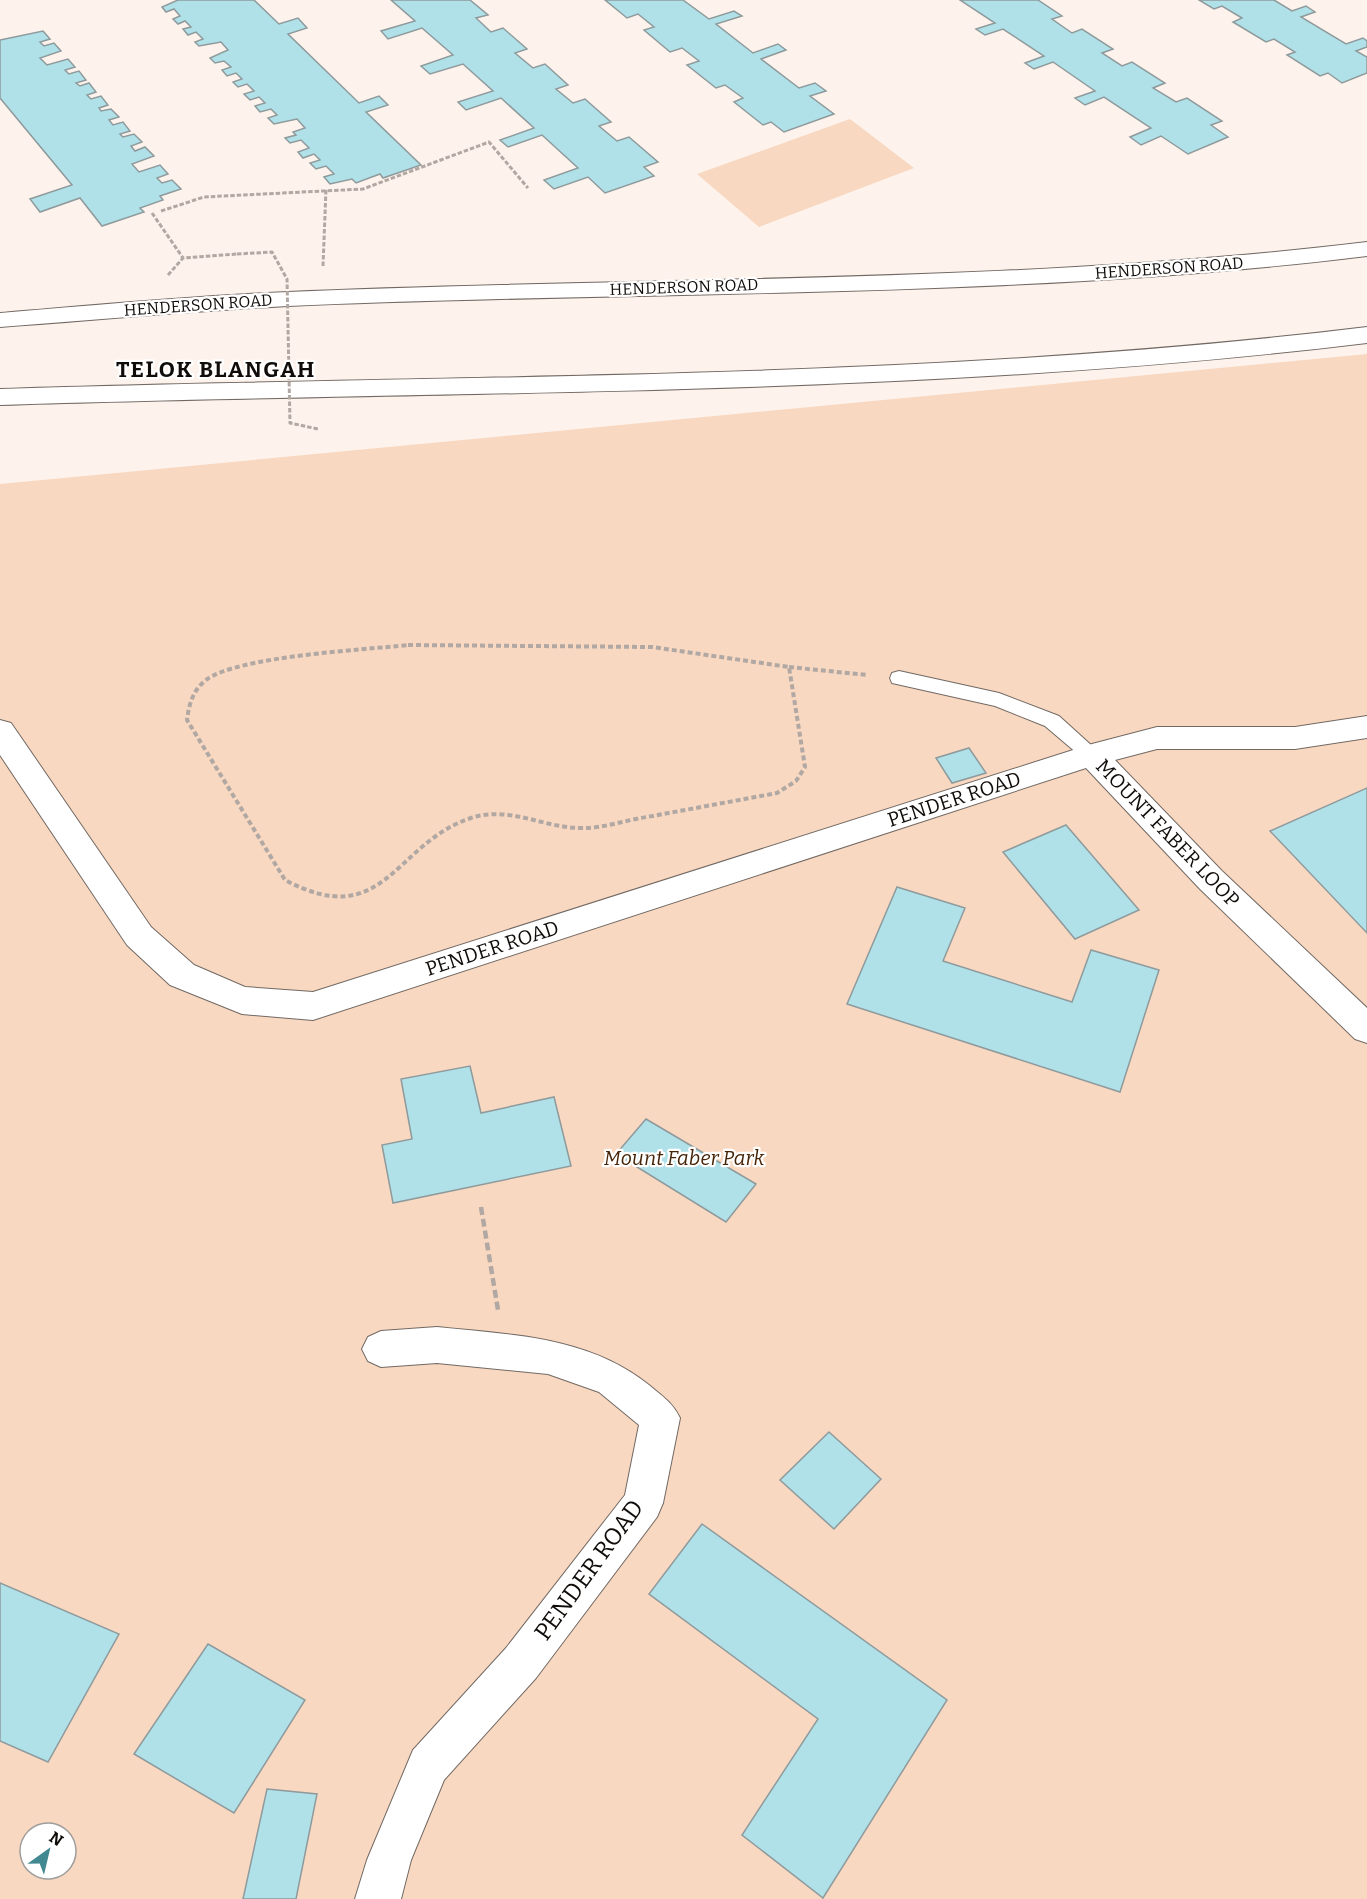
<svg xmlns="http://www.w3.org/2000/svg" width="1367" height="1899" font-family="Bitter,serif">
<style>
.green{fill:#f8d8c1;fill-rule:evenodd}
.building{fill:#b0e1e8;stroke:#8e9a9c;stroke-width:1.5}
.lines{fill:none;stroke-linecap:round;stroke-linejoin:round}
.lane-casing{stroke:#726963;stroke-width:2}
.street-casing{stroke:#726963;stroke-width:2}
.secondary-casing{stroke:#726963;stroke-width:2}
.path-far2{stroke:#b1a8a3;stroke-width:3;stroke-dasharray:4.5 2;stroke-linecap:butt}
.path-far1{stroke:#b1a8a3;stroke-width:4;stroke-dasharray:5 3;stroke-linecap:butt}
.path{stroke:#b1a8a3;stroke-width:4.5;stroke-dasharray:8 4;stroke-linecap:butt}
.lane{fill:#fff;fill-rule:evenodd}
.street{fill:#fff;fill-rule:evenodd}
.secondary{fill:#fff;fill-rule:evenodd}
.path-bridge{stroke:#b1a8a3;stroke-width:3;stroke-dasharray:4.5 2;stroke-linecap:butt}
.labels{text-anchor:middle;dominant-baseline:central;stroke-width:4.5;stroke-linejoin:round;paint-order:stroke}
.far-street-label{font-size:16px;fill:#100c0a;stroke:#fff}
.street-label{font-size:20px;fill:#100c0a;stroke:#fff}
.park-label{font-size:20px;font-style:italic;fill:#462407;stroke:#fff}
.far-district-label{font-size:22px;font-weight:bold;letter-spacing:1.5px;fill:#100c0a;stroke:#fff}
.near-street-label{font-size:24px;fill:#100c0a;stroke:#fff}
</style>
<rect width="100%" height="100%" fill="#fef3ec"/>
<!-- green -->
<g class="green">
<path d="M850,119L914,168L759,227L697,174Z"/>
<path d="M1367,354V1899H0V484ZM30,1833H66V1869H30Z"/>
</g>
<!-- building -->
<g class="building">
<path d="M178,0H254L279,24L298,18L307,28L288,34L359,103L379,96L388,105L366,112L421,165L383,178L380,174L356,183L352,179L330,184L324,177L334,174L326,166L316,169L310,163L320,160L314,154L303,158L298,152L309,148L301,140L290,143L285,138L296,135L293,132L305,128L297,119L274,124L268,118L277,115L271,109L260,112L255,106L265,103L259,97L250,100L244,94L254,91L247,84L238,87L233,82L242,79L236,73L227,76L222,70L231,67L224,61L215,63L210,58L228,50L221,42L199,46L195,42L203,39L196,32L188,35L183,29L191,27L185,21L178,24L173,19L180,16L174,9L166,12L162,7Z"/>
<path d="M391,0H470L488,15L476,18L491,32L503,28L527,49L515,53L533,68L545,64L568,85L556,89L573,103L585,99L611,122L599,126L617,141L629,137L658,162L644,167L654,176L605,193L588,177L554,189L544,180L578,168L542,135L508,147L500,140L534,128L501,98L466,110L458,102L493,91L463,64L430,74L421,66L453,55L422,28L388,39L381,31L415,21Z"/>
<path d="M605,0H683L709,19L734,11L742,16L716,24L753,53L778,44L786,50L761,59L799,88L815,83L826,91L810,96L834,114L784,132L771,122L763,125L734,102L743,98L725,85L716,88L687,65L699,61L682,48L670,52L644,30L654,27L638,14L627,18Z"/>
<path d="M960,0H1038L1062,16L1052,19L1072,33L1082,29L1113,49L1102,53L1122,66L1132,62L1165,83L1153,88L1176,102L1187,98L1222,121L1211,125L1228,137L1188,154L1161,136L1141,145L1130,137L1151,128L1104,97L1085,105L1075,98L1095,91L1053,62L1034,69L1025,63L1044,56L1003,29L985,35L976,29L995,23Z"/>
<path d="M1199,0H1274L1292,11L1306,6L1315,12L1301,17L1346,44L1363,38L1367,41V47L1356,51L1367,57V73L1342,83L1328,73L1320,76L1287,55L1295,52L1274,39L1266,42L1233,22L1242,18L1222,6L1214,9Z"/>
<path d="M43,31L50,39L40,42L44,46L54,43L61,51L40,58L47,65L68,59L75,67L65,70L69,74L79,71L86,80L76,83L80,86L89,83L96,92L87,95L91,99L101,96L108,105L99,108L101,111L111,109L119,117L109,120L113,125L123,122L130,131L120,134L123,137L134,134L142,142L131,146L135,151L145,147L154,156L132,164L139,172L160,165L168,174L157,178L162,183L172,180L181,189L160,196L163,200L140,208L144,212L102,226L80,198L40,212L30,199L72,185L0,98V40Z"/>
<path d="M969,748L986,773L952,783L936,758Z"/>
<path d="M1367,788V933L1270,831Z"/>
<path d="M1066,825L1139,910L1075,939L1003,852Z"/>
<path d="M897,887L965,908L943,961L1072,1002L1091,950L1159,970L1120,1092L847,1004Z"/>
<path d="M470,1066L481,1113L554,1097L571,1166L393,1203L382,1145L412,1139L401,1079Z"/>
<path d="M646,1119L756,1184L726,1222L616,1154Z"/>
<path d="M829,1432L881,1479L834,1529L780,1480Z"/>
<path d="M702,1524L947,1700L823,1898L742,1835L818,1719L649,1594Z"/>
<path d="M0,1583L119,1634L48,1762L0,1741Z"/>
<path d="M208,1644L305,1700L234,1813L134,1754Z"/>
<path d="M267,1789L317,1794L296,1899H243Z"/>
</g>
<g class="lines">
<!-- lane casing -->
<g class="lane-casing">
<path id="lane" d="M899,671L999,693L1059,716L1102,755L1099,760H1085L1045,726L995,706L892,683L890,678L892,673Z"/>
</g>
<!-- street casing -->
<g class="street-casing">
<g id="street">
<path d="M1367,716V738L1295,749H1157L1115,760L1222,871L1367,1008V1043L1355,1039L1200,889L1086,768L313,1020L242,1014L170,985L127,945L0,755V720L11,723L151,927L194,965L245,987L313,992L1092,744L1157,727H1295Z"/>
<path d="M437,1327C512,1335 588,1336 649,1385C662,1396 673,1403 680,1418L663,1503L657,1517L536,1678L444,1780L411,1860L401,1899H355L367,1860L413,1750L506,1648L625,1495L639,1425L599,1392L548,1374L437,1363L381,1367L368,1361L362,1349L368,1337L381,1331Z"/>
</g>
</g>
<!-- secondary casing -->
<g class="secondary-casing">
<g id="secondary">
<path d="M1367,242V256C1009,300 648,290 288,306C192,311 96,320 0,327V313C96,305 192,296 288,292C648,276 1009,285 1367,242Z"/>
<path d="M1367,327V343C914,398 456,390 0,405V389C456,374 914,382 1367,327Z"/>
</g>
</g>
<!-- path-far2 -->
<g class="path-far2">
<path d="M161,211L204,197L363,189L489,142L528,188"/>
<path d="M152,213L183,258"/>
<path d="M323,266L326,189"/>
<path d="M168,275L183,258L237,254"/>
</g>
<!-- path-far1 -->
<g class="path-far1">
<path d="M408,645L652,647L789,667L805,767L796,781L777,793C734,801 690,809 647,817C626,820 604,828 584,828C544,829 511,805 471,818C394,843 385,933 285,880L187,720C189,704 193,690 206,680C238,656 363,650 408,645Z"/>
<path d="M789,667L867,675"/>
</g>
<!-- path -->
<path class="path" d="M481,1207L498,1310"/>
<!-- lane -->
<use href="#lane" class="lane"/>
<!-- street -->
<use href="#street" class="street"/>
<!-- secondary -->
<use href="#secondary" class="secondary"/>
<!-- path-bridge -->
<path class="path-bridge" d="M237,254L272,252L287,279L290,423L318,429"/>
</g>
<g class="labels">
<!-- far-street labels -->
<g class="far-street-label">
<text transform="translate(1169 268) rotate(-4)">HENDERSON ROAD</text>
<text transform="translate(684 287) rotate(-2)">HENDERSON ROAD</text>
<text transform="translate(198 305) rotate(-4)">HENDERSON ROAD</text>
</g>
<!-- street labels -->
<g class="street-label">
<text transform="translate(954 799) rotate(-18)">PENDER ROAD</text>
<text transform="translate(1168 833) rotate(46)">MOUNT FABER LOOP</text>
<text transform="translate(492 948) rotate(-18)">PENDER ROAD</text>
</g>
<!-- park labels -->
<g class="park-label">
<text x="684" y="1158">Mount Faber Park</text>
</g>
<!-- far-district labels -->
<g class="far-district-label">
<text x="216" y="369">TELOK BLANGAH</text>
</g>
<!-- near-street labels -->
<g class="near-street-label">
<text transform="translate(589 1570) rotate(-54)">PENDER ROAD</text>
</g>
</g>
<!-- north arrow -->
<g transform="translate(48 1851) rotate(34)"><circle r="28" fill="#ffffff" stroke="#9f9e9d" stroke-width="1.5"/>
<path d="M0-4.5L10 22L0 15L-10 22Z" fill="#418891"/>
<text y="-9" font-size="16" font-weight="bold" text-anchor="middle" fill="#100c0a">N</text>
</g>
</svg>
